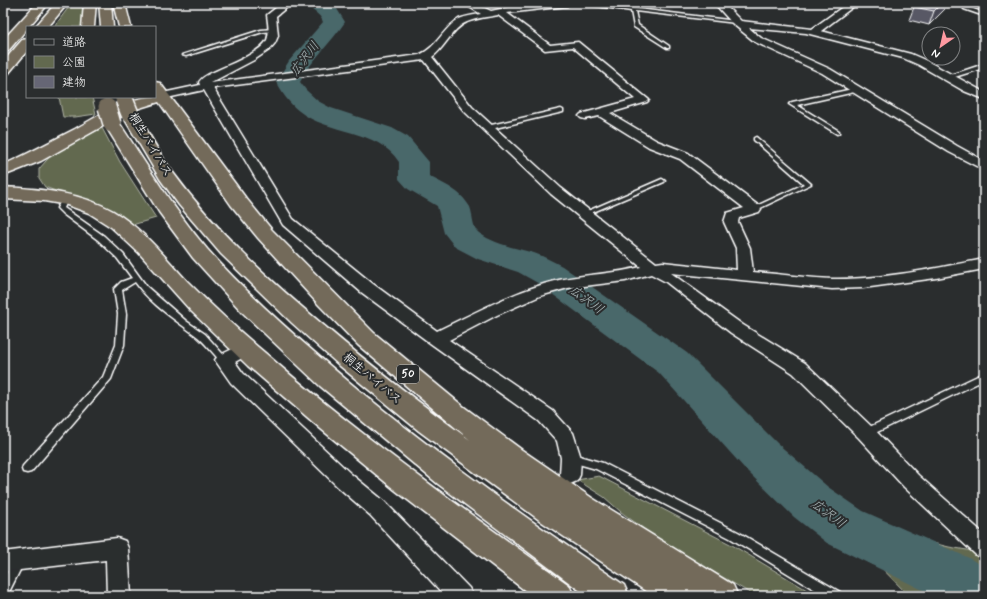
<svg xmlns="http://www.w3.org/2000/svg" width="987" height="599" font-family="Mynerve,'Klee One',sans-serif">
<style>
.green{fill:#62694f;stroke:#b0b4a7}
.lines{fill:none;stroke-linecap:round;stroke-linejoin:round}
.river{fill:#4a686b;fill-rule:evenodd}
.street-tunnel{stroke:#3f4243;stroke-width:20;stroke-dasharray:20 10;stroke-linecap:butt}
.lane-casing{stroke:#fff;stroke-width:3}
.street-casing{stroke:#fff;stroke-width:3}
.highway-casing{stroke:#fff;stroke-width:3}
.lane{fill:#2a2d2e;fill-rule:evenodd}
.street{fill:#2a2d2e;fill-rule:evenodd}
.highway{fill:#736b5a;fill-rule:evenodd}
.highway-bridge-casing{stroke:#fff;stroke-width:20;stroke-linecap:butt}
.highway-bridge{stroke:#736b5a;stroke-width:17}
.wall{fill:#585865;stroke:#fff}
.shaded-wall{fill:#474752;stroke:#fff}
.building{fill:#666675;stroke:#fff}
.labels{text-anchor:middle;dominant-baseline:central;stroke-width:4;stroke-linejoin:round;paint-order:stroke}
.shield{fill:#2a2d2e;stroke:#bfc0c0;stroke-width:1}
.shield-label{font-size:11px;font-weight:bold;fill:#fff}
.street-label{font-size:12px;fill:#fff;stroke:#2a2d2e}
.water-label{font-size:13px;font-style:italic;fill:#aebbbc;stroke:#2a2d2e}
</style>
<rect width="100%" height="100%" fill="#2a2d2e"/>
<filter id="ink" filterUnits="userSpaceOnUse"><feTurbulence type="fractalNoise" baseFrequency=".025" numOctaves="2"/><feDisplacementMap in="SourceGraphic" scale="8" xChannelSelector="R" yChannelSelector="G"/><feConvolveMatrix kernelMatrix="1 2 1 2 8 2 1 2 1" color-interpolation-filters="sRGB"/></filter>
<g filter="url(#ink)">
<!-- green -->
<g class="green">
<path d="M75,3H83L82,27H54L71,4Z"/>
<path d="M59,97H92L96,114L75,117H63Z"/>
<path d="M102,128L120,162L156,218L132,225L112,210L103,206L53,190L45,187L39,178V169L52,154Z"/>
<path d="M710,392L933,596H909Z"/>
<path d="M599,476L732,545L817,596H755L656,538L621,512L604,497L577,480Z"/>
<path d="M920,540L949,547L973,551L984,562V589L942,561L920,551Z"/>
</g>
<g class="lines">
<!-- river -->
<path class="river" d="M306,3H330L337,9L345,22C331,43 311,60 300,82L306,90L318,101L331,108L392,128L408,137L429,162V176C445,185 460,190 470,207C473,214 472,228 479,233C494,244 516,248 534,253C543,256 552,261 562,266L687,353L777,443L828,487L863,511L969,558L984,567V596H935L827,543L794,517L745,469L659,373L536,282L518,272L478,259L455,247L444,233L437,206L408,189L399,179V162C377,128 329,135 299,111C289,103 282,93 276,82L289,61L323,22C320,13 311,11 306,3Z"/>
<!-- street-tunnel -->
<path class="street-tunnel" d="M561,596L567,517"/>
<!-- lane casing -->
<g class="lane-casing">
<g id="lane">
<path d="M576,3H589L736,21L738,22L736,23L635,11L638,25L669,46V48H667L634,27L631,11Z"/>
<path d="M963,3H967L966,6L968,7L984,13V16L964,9L962,6Z"/>
<path d="M273,29L275,30V31L263,32L186,56L182,55L261,30Z"/>
<path d="M984,64V68L948,79L945,77Z"/>
<path d="M857,88L859,89V91L797,105L839,131V133L837,134L789,104L792,102Z"/>
<path d="M561,109L563,110V112L487,130L484,128L487,126Z"/>
<path d="M756,137L811,184L754,211L751,209L752,208L804,184L754,140V138Z"/>
<path d="M662,179L665,181L664,182L586,215L584,216L581,214Z"/>
<path d="M65,197L68,199L64,208L104,236L123,254L147,287L186,321L205,334L228,360L227,362H221C214,354 206,344 198,337C176,320 151,305 135,282L122,290L126,314L124,345L111,379L31,472L27,473L23,472L22,469L23,466L103,377L116,345L118,314L114,289L121,282L132,278L117,258L98,240L63,214L57,208L63,198Z"/>
<path d="M984,373V380L869,436L866,437L863,436L861,433L863,430Z"/>
<path d="M572,454L603,463L738,532L840,592L842,596H825L730,538L596,469L568,461L567,458L568,455Z"/>
<path d="M18,557L22,558L24,562L7,596H3V580L14,558Z"/>
</g>
</g>
<!-- street casing -->
<g class="street-casing">
<g id="street">
<path d="M282,3H292L276,16L278,36L275,43L269,50L254,60L210,83L419,55C437,48 443,28 459,19C466,16 474,15 481,14L463,3H474L491,11L519,5L542,3H571L567,6L507,13L550,45L578,42L649,100L647,102L610,113L657,141L688,153L759,206L761,209L759,212L739,218L738,222L750,248L753,272C779,274 806,278 832,279C880,280 937,268 984,259V269L936,278L863,288L832,289L671,273L743,325L805,363L873,428L918,475L984,534V558L976,555L904,487L859,438L793,373L731,333L666,282L651,274L625,281L568,288L540,296L497,315L449,340L553,411L573,433L581,458L580,475L577,481L570,484L563,481L560,475L561,458L557,441L539,421L430,343L361,292L283,225L204,90L162,99L157,96L158,94L200,85L199,82C204,75 212,73 220,69C232,64 261,52 267,40C270,32 268,23 267,15ZM498,15L545,50L573,47L635,99L581,114L579,116L581,118L585,119L599,116L649,147L680,159L744,208L727,213L724,222L736,248L737,270L663,262L656,263L561,188L472,107L432,57C445,48 452,28 467,22C476,18 488,17 498,15ZM424,60L464,111L551,194L641,267C614,274 586,274 559,280C516,290 477,312 437,331L373,284L293,219L213,88Z"/>
<path d="M714,3H723L741,21L812,29L848,3H858L821,31L911,54L927,61L984,92V99L964,91L919,65L903,58L806,33L749,28L761,38L830,69L957,146L984,161V170L949,152L822,73L755,42L733,24Z"/>
<path d="M245,343L251,345L254,349L251,353L235,362L243,373L351,474L384,501L469,588L473,596H445L370,515L337,486L231,383L215,360L218,356Z"/>
<path d="M117,538L125,541L128,548L131,596H107L106,560L3,572V552Z"/>
</g>
</g>
<!-- highway casing -->
<g class="highway-casing">
<g id="highway">
<path d="M37,3H49L8,51L3,52V40Z"/>
<path d="M56,3H68L48,27H35Z"/>
<path d="M84,3H96L94,27H82Z"/>
<path d="M99,3H111L113,27H101Z"/>
<path d="M113,3H125L131,27H119Z"/>
<path d="M27,39V51L8,74L3,75V62L22,40Z"/>
<path d="M155,82L160,83L245,197L272,230L374,333L464,407L522,450L592,498L733,585L738,596H653L542,522L419,431L340,366L292,323L221,254L179,205L160,179L123,116L115,120L120,124C148,167 174,210 207,249C240,286 277,320 314,352C412,438 517,512 624,585L629,596H587L438,484L320,386L243,313L193,258L159,212L105,125L41,161L3,176V165C28,154 51,141 75,129C101,115 126,97 155,97ZM159,102L231,205L258,238L319,305L358,345L470,440C419,403 370,365 322,324C268,279 216,231 174,174C160,155 149,134 138,114L133,110Z"/>
<path d="M3,187C41,189 79,192 113,211C142,228 164,256 187,281C212,306 238,330 265,353C361,437 466,511 569,585L574,596H532L395,490L321,429L248,366L191,311L139,253L111,227L89,213L67,205L44,201L3,199Z"/>
</g>
</g>
<!-- lane -->
<use href="#lane" class="lane"/>
<!-- street -->
<use href="#street" class="street"/>
<!-- highway -->
<use href="#highway" class="highway"/>
<!-- highway-bridge casing -->
<g class="highway-bridge-casing">
<g id="highway-bridge">
<path d="M124,99L130,114"/>
<path d="M107,107L112,124"/>
</g>
</g>
<!-- highway-bridge -->
<use href="#highway-bridge" class="highway-bridge"/>
</g>
<!-- wall -->
<path class="wall" d="M918,3H950L949,5L929,25L909,20L914,7Z"/>
<!-- shaded-wall -->
<path class="shaded-wall" d="M942,3H950L949,5L929,25L934,11Z"/>
<!-- building -->
<path class="building" d="M918,3H942L934,11L914,7Z"/>
</g>
<g class="labels">
<!-- shield labels -->
<rect class="shield" x="397" y="365" width="22" height="18" rx="3"/>
<g class="shield-label">
<text x="408" y="374">50</text>
</g>
<!-- street labels -->
<g class="street-label">
<text transform="translate(150 145) rotate(59)">桐生バイパス</text>
<text transform="translate(372 379) rotate(40)">桐生バイパス</text>
</g>
<!-- water labels -->
<g class="water-label">
<text transform="translate(305 59) rotate(-53)">広沢川</text>
<text transform="translate(586 300) rotate(36)">広沢川</text>
<text transform="translate(828 514) rotate(36)">広沢川</text>
</g>
</g>
<!-- margin -->
<rect width="987" height="599" fill="none" stroke="#2a2d2e" stroke-width="16"/>
<rect x="8" y="8" width="971" height="583" fill="none" stroke="#fff" stroke-width="1.5" filter="url(#ink)"/>
<!-- legend -->
<rect x="26" y="26" width="130" height="72" fill="#2a2d2e" stroke="#7f8182"/>
<rect x="34" y="39" width="20" height="6" fill="#2a2d2e" stroke="#7f8182"/>
<text x="62" y="46" font-size="12" fill="#ffffff">道路</text>
<rect x="34" y="56" width="20" height="12" fill="#62694f" stroke="#7f8182"/>
<text x="62" y="66" font-size="12" fill="#ffffff">公園</text>
<rect x="34" y="76" width="20" height="12" fill="#666675" stroke="#7f8182"/>
<text x="62" y="86" font-size="12" fill="#ffffff">建物</text>
<!-- north arrow -->
<g transform="translate(941 46) rotate(214)"><circle r="19" fill="#2a2d2e" stroke="#7f8182"/>
<path d="M0-3L7 15L0 10L-7 15Z" fill="#ff9aa2"/>
<text y="-6" font-size="11" font-weight="bold" text-anchor="middle" fill="#ffffff">N</text>
</g>
</svg>
